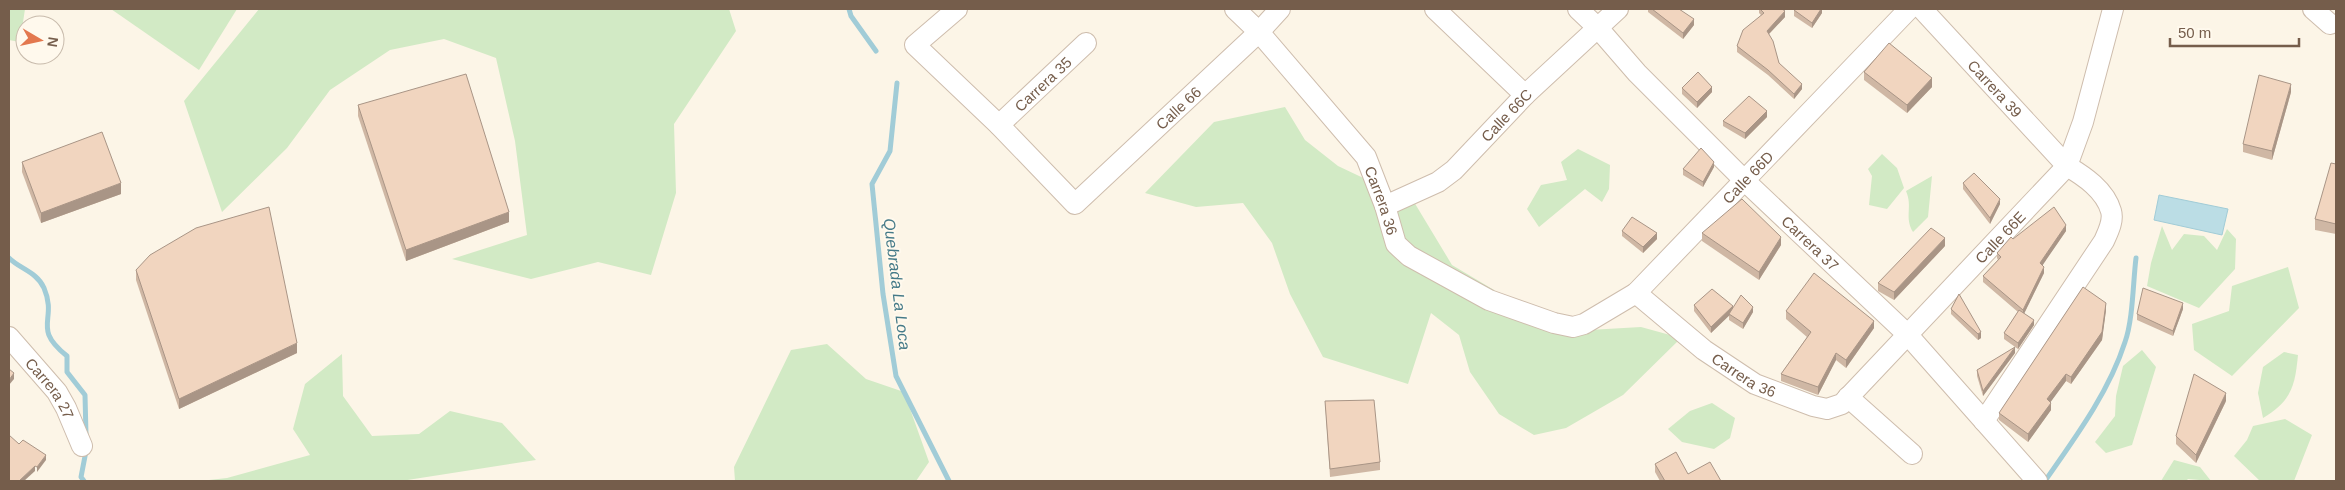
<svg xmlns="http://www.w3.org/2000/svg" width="2345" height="490" font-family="Helvetica,sans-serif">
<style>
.green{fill:#d2eac5}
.water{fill:#bbdde5;stroke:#a1ccd7}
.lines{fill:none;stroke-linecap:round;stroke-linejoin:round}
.stream{stroke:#a1ccd7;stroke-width:5}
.minor-casing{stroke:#cebdad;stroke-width:22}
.minor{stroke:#fff;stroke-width:20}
.wall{fill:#cfb7a4}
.shaded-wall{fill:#a99586}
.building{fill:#f1d5bf;stroke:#a99586}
.labels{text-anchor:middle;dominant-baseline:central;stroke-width:4;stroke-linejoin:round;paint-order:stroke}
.street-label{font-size:15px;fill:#755d4b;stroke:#fff9ed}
.water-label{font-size:16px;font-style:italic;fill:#457a88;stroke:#fff9ed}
</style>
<rect width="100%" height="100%" fill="#fcf5e7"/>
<!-- green -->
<g class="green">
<path d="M9,9H25L20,42L9,40Z"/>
<path d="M111,9H237L199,70Z"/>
<path d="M259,9H729L736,31L674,124L676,193L651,275L598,262L531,279L452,259L527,235L515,141L496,58L444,39L390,50L330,90L287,148L222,212L184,101Z"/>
<path d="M1285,107L1305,140L1338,166L1414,202L1452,265L1494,290L1535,324L1589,330L1641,327L1681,338L1623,395L1566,428L1534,435L1499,414L1470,372L1459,335L1431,313L1408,384L1323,357L1290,294L1272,243L1243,203L1196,207L1145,193L1214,122Z"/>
<path d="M1578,149L1610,165L1609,189L1602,202L1585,189L1539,227L1527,209L1541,185L1567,180L1561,162Z"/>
<path d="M1882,154L1897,168L1904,188L1887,209L1869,205L1872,176L1868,169Z"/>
<path d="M1932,176L1928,217L1913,232C1904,217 1913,207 1906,191Z"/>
<path d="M2162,226L2172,250L2184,234L2204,236L2217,250L2227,229L2236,239L2235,269L2199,308L2147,286L2151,263Z"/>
<path d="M2288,267L2299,308L2232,376L2194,350L2192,324L2229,311L2232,286Z"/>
<path d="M827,344L866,379L904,392L929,462L916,481H735L734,467L791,350Z"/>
<path d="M2142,350L2156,367L2132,445L2106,453L2095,442L2115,416L2116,396L2123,366Z"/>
<path d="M2284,352L2298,355C2295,387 2291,401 2263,418L2258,393L2263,367Z"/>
<path d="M342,354L343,396L372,436L419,434L450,411L502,423L536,460L401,481H200L227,478L310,455L293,429L305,384Z"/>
<path d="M1712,403L1735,418L1730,438L1714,449L1682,442L1668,429L1690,411Z"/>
<path d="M2285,419L2312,435L2294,481H2260L2234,456L2247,440L2253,426Z"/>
<path d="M2174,460L2200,467L2211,481L2188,479L2186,481H2161Z"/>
</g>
<!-- water -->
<path class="water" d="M2159,195L2228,209L2222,235L2154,220Z"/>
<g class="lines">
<!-- stream -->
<g class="stream">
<path d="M849,9L851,16L876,51"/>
<path d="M897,83L890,151L872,184L883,294L896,376L949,481"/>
<path d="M9,258C20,269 37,272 44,288C58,321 31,327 67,356V372L85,395L86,435"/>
<path d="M84,481L81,477L86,451"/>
<path d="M2045,481C2075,438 2109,392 2125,342C2133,320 2133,282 2136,258"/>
</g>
<!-- minor casing -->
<g class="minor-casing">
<g id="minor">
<path id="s1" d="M957,9L915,45L999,125L1075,204L1259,32L1280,9"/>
<path id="s2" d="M1235,9L1259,32L1366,157L1385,206L1396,244L1409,256L1489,300L1554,323L1573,327L1584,324L1636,293L1909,9"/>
<path d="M1435,9L1525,95"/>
<path id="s3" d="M1578,9L1598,28L1637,73L1745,181L1907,334L2037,481"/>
<path id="s4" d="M1922,9L2067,166C2084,176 2105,190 2111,211C2114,221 2108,232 2104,241L1984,421"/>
<path d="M2313,9L2330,24"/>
<path id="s5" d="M999,125L1086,43"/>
<path id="s6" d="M1385,206L1438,182L1454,170L1525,95L1618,9"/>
<path id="s7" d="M1636,293L1704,350L1755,384L1813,406L1827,409L1842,404L2067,166L2083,122L2113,9"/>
<path id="s8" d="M9,337L57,392L66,408L82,446"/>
<path d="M1848,397L1912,454"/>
</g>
</g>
<!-- minor -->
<use href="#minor" class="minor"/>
</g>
<!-- wall -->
<g class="wall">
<path d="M1648,9H1679L1694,25L1683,39L1648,12Z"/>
<path d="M1759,9L1785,17L1769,34L1779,63L1802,89L1794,99L1768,75L1737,52V46L1761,15L1759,13Z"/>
<path d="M1822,9V13L1812,28L1794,16V10Z"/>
<path d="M1864,72L1932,87L1907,113L1864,80Z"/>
<path d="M1682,88L1712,92L1697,108L1682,94Z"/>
<path d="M2291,92L2272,160L2243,152V144Z"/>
<path d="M358,105L509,222L406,261L358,116Z"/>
<path d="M1767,117L1745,139L1723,126V121Z"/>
<path d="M22,162L121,194L41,223L22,172Z"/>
<path d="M2336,164V234L2315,230V219Z"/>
<path d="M1714,167L1703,187L1683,175V169Z"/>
<path d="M1963,183L2000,204L1990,224L1963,189Z"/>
<path d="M1622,231L1657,239L1643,253L1622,236Z"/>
<path d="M2066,231L2042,265L2044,273L2024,313L2034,325L2018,349L2004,339V333L2018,312L1983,282V276L1998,260L1997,258V253L2013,239Z"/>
<path d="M1702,233L1781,245L1759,280L1702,241Z"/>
<path d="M1945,246L1894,300L1878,291V283Z"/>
<path d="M136,270L297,353L179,409L136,280Z"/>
<path d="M1959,294L1981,338L1978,340L1951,314V309Z"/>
<path d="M1694,305L1733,309L1753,312L1743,329L1729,320V315L1711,333L1694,311Z"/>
<path d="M2183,309L2173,336L2137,320V314Z"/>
<path d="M2106,310L2102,340L2071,384L2066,381L2050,402L2051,410L2028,442L1999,420V413Z"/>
<path d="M1786,311L1874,328L1846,368L1836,360L1818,395L1781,381V374L1807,337L1786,319Z"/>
<path d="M2015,353L1983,396L1977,376V370Z"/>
<path d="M1325,401L1380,462V470L1330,477Z"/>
<path d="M2226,401L2196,463L2176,444V436Z"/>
<path d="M1655,464L1688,474L1721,481H1660L1655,472Z"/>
</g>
<!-- shaded-wall -->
<g class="shaded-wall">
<path d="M1821,9H1822V13L1812,28V23Z"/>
<path d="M1785,11V17L1767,36V31Z"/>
<path d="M1694,19V25L1683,39V33Z"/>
<path d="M1932,78V87L1907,113V105Z"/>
<path d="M1802,84V89L1794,99V94Z"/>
<path d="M2291,84V92L2272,160V151Z"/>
<path d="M1712,87V92L1697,108V102Z"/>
<path d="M1767,111V117L1745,139V133Z"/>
<path d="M1714,162V167L1703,187V182Z"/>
<path d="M121,183V194L41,223V213Z"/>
<path d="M2000,199V204L1990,224V218Z"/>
<path d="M509,212V222L406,261V250Z"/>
<path d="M2066,225V231L2040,269V263Z"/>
<path d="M1657,233V239L1643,253V247Z"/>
<path d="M1781,237V245L1759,280V272Z"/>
<path d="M1945,238V246L1894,300V292Z"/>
<path d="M2044,267V273L2023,316V310Z"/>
<path d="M2106,303V310L2102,340L2071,384V377Z"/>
<path d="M2183,303V309L2173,336V331Z"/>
<path d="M1733,306V312L1711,333V327Z"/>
<path d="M1753,307V312L1743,329V323Z"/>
<path d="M2034,320V325L2018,349V343Z"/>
<path d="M1874,321V328L1846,368V360Z"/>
<path d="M1981,332V338L1978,340V334Z"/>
<path d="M297,343V353L179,409V399Z"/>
<path d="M2015,347V353L1983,396V391Z"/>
<path d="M1836,353V360L1818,395V387Z"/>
<path d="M14,373V379L9,385V380Z"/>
<path d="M2066,374V381L2047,407V399Z"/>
<path d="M2226,393V401L2196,463V455Z"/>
<path d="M2051,403V410L2028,442V434Z"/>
<path d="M46,455V460L37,472V467Z"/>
<path d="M35,466V471L24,481H19Z"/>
</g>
<!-- building -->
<g class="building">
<path d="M1652,9H1679L1694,19L1683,33Z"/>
<path d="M1760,9H1782L1785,11L1767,31L1773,41L1779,63L1802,84L1794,94L1768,70L1737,46L1743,30L1764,13Z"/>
<path d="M1794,9H1821L1812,23L1794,10Z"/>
<path d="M1889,43L1932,78L1907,105L1864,72Z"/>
<path d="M1698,72L1712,87L1697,102L1682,88Z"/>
<path d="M466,74L509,212L406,250L358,105Z"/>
<path d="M2259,75L2291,84L2272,151L2243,144Z"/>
<path d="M1749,96L1767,111L1745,133L1723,121Z"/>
<path d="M102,132L121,183L41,213L22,162Z"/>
<path d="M1701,148L1714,162L1703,182L1683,169Z"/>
<path d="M2331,163L2336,164V224L2315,219Z"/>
<path d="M1974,173L2000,199L1990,218L1963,183Z"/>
<path d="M1742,199L1781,237L1759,272L1702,233Z"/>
<path d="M269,207L297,343L179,399L136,270L150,255L196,228Z"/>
<path d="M2054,207L2066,225L2040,263L2044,267L2023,310L1983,276L2001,257L1997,253L2011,237L2013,239Z"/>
<path d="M1632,217L1657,233L1643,247L1622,231Z"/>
<path d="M1931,228L1945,238L1894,292L1878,283Z"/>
<path d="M1814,273L1874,321L1846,360L1836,353L1818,387L1781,374L1811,332L1786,311Z"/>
<path d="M2083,287L2106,303L2102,332L2071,377L2066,374L2047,399L2051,403L2028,434L1999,413Z"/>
<path d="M2143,288L2183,303L2173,331L2137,314Z"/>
<path d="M1712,289L1733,306L1711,327L1694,305Z"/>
<path d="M1959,294L1981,332L1978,334L1951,309Z"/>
<path d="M1741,295L1753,307L1743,323L1729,314Z"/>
<path d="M2019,310L2034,320L2018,343L2004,333Z"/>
<path d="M2015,347L1983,391L1977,370Z"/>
<path d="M9,369L14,373L9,380Z"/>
<path d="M2194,374L2226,393L2196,455L2176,436Z"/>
<path d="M1374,400L1380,462L1330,469L1325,401Z"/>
<path d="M9,435L19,444L23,440L46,455L37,467L35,466L19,481H9Z"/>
<path d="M1676,452L1688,474L1710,462L1721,481H1665L1655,464Z"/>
</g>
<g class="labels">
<!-- street labels -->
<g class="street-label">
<text stroke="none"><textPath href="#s5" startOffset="60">Carrera 35</textPath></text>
<text stroke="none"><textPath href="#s4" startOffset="108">Carrera 39</textPath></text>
<text stroke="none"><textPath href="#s1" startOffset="422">Calle 66</textPath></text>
<text stroke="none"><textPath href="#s6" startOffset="154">Calle 66C</textPath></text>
<text stroke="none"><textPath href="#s2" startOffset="720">Calle 66D</textPath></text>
<text stroke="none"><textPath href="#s2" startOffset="244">Carrera 36</textPath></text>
<text stroke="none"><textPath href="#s7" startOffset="472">Calle 66E</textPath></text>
<text stroke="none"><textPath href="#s3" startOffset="330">Carrera 37</textPath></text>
<text stroke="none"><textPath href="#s7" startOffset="136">Carrera 36</textPath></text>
<text stroke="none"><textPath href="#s8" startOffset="66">Carrera 27</textPath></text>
</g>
<!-- water labels -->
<g class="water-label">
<text transform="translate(897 284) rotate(83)">Quebrada La Loca</text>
</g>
</g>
<!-- border -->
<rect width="2345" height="490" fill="none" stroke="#755d4b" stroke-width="20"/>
<!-- north arrow -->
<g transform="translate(40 40) rotate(99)"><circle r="24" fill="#fff9ed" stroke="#c8bbac"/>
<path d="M0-4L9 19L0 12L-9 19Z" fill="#e3784e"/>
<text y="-8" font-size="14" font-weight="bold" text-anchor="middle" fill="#755d4b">N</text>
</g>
<!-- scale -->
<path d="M2170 38v8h129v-8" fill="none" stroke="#755d4b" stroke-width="2.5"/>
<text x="2178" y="38" font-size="15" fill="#755d4b" stroke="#fff9ed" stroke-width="4" paint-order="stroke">50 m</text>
</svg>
